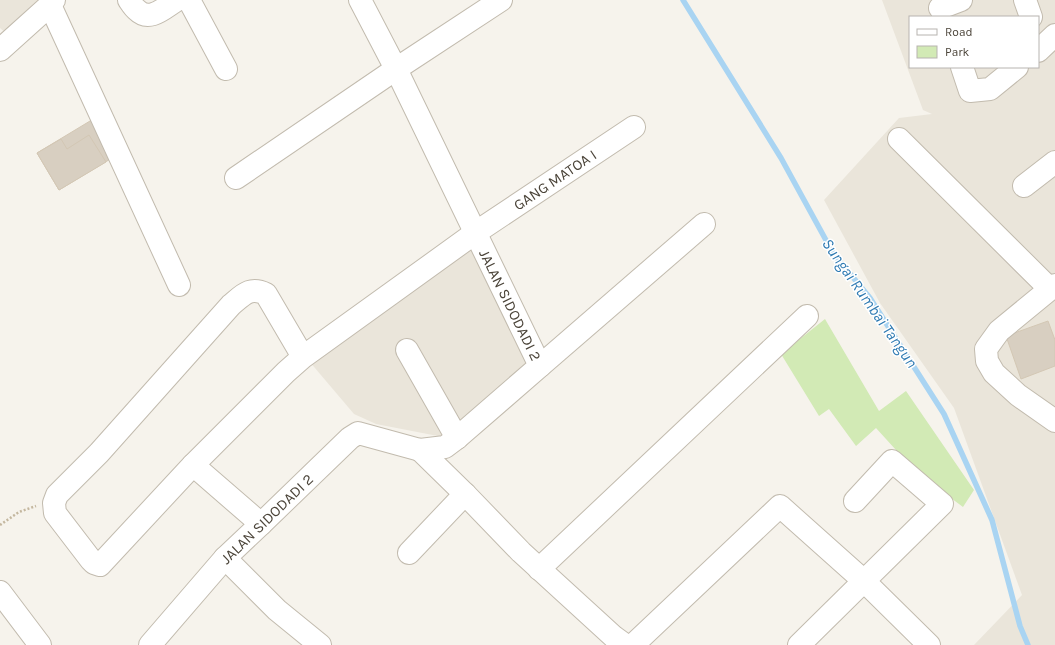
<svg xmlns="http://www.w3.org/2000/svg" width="1055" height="645" font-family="Karla,sans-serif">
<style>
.residential{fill:#eae5da;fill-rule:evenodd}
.green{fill:#d2eab5}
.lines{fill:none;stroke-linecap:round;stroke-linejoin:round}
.stream{stroke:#a9d4f2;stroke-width:5.5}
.building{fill:#d8cfc1;stroke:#d3c7b4}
.minor-casing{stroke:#c2bbae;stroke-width:24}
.path{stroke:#c4b79f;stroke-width:2.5;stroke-dasharray:2 2;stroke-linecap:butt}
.minor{stroke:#fff;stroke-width:22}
.labels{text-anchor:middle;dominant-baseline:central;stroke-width:3;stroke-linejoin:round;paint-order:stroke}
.street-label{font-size:15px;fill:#4b4439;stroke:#fff}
.water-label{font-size:16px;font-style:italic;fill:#2e7ab2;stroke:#fff}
</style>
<rect width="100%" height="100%" fill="#f6f3ec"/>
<!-- residential -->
<g class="residential">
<path d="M0,0H42L6,33L0,28Z"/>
<path d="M882,0H1055V645H974L1022,595L954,408L880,303L824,200L899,118L932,114L923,110ZM910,17H1038V67H910Z"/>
<path d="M471,241L527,357V366L443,437L376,424L354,414L309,361Z"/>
</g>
<!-- green -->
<path class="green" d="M825,319L879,411L906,391L974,490L963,507L916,472L876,428L856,446L829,409L819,416L781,354Z"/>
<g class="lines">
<!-- stream -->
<path class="stream" d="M683,0L781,158L833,253L870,298L944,414L992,520L1020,626L1028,645"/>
</g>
<!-- building -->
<g class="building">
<path d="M95,118L117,155L59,190L37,153Z"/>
<path d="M89,135L106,162L59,190L37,153L61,139L67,149Z"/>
<path d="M1048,321L1055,340V366L1021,379L1006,336Z"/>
</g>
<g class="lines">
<!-- minor casing -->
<g class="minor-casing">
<g id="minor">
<path d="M129,0C131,3 134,8 137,10C150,23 165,7 177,0"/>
<path d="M189,0L226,69"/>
<path d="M1025,0L1031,17"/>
<path d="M50,5L179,285"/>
<path d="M940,8L961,0"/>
<path d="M0,50L50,5L54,0"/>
<path d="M1038,51L1055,35"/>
<path d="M962,67L970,91L990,89L1017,67"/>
<path d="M899,139L1050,289"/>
<path d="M236,178L396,69L501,0"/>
<path d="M1024,186L1055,162"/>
<path d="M1055,285L999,331L986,349L987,361L994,373L1018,395L1055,421"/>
<path d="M407,350L457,438"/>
<path d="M303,357L266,294C250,286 243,295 231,305L99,453L57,495L54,503L55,513L91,560L94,563L100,565L193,465L286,372L303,357L475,233L634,127"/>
<path d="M540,366L704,224"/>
<path d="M420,450L465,494L521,552L614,637L625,645"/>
<path d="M193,465L261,524"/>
<path d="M409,553L465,494"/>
<path d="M225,558L277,610L320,645"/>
<path d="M539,569L807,316"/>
<path d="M0,592L40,645"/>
<path d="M150,645L225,558L261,524L350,438L358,433L420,450L445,447L457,438L540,366L396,69L360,0"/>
<path d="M633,645L780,506L864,581L929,645"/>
<path d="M799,645L942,504L892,461L855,501"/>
</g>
</g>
<!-- path -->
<path class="path" d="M0,525L19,512L36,506"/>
<!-- minor -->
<use href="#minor" class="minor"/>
</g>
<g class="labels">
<!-- street labels -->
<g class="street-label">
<text transform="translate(555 180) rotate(-34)">GANG MATOA I</text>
<text transform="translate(510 305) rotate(64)">JALAN SIDODADI 2</text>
<text transform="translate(267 519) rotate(-44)">JALAN SIDODADI 2</text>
</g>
<!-- water labels -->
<g class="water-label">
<text transform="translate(870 303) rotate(55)">Sungai Rumbai Tangun</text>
</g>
</g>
<!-- legend -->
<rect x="909" y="16" width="130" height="52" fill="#ffffff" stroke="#b7b4b0"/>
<rect x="917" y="29" width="20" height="6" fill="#ffffff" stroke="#b7b4b0"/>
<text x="945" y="36" font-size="12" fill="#4b4439">Road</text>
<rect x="917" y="46" width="20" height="12" fill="#d2eab5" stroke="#b7b4b0"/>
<text x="945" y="56" font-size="12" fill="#4b4439">Park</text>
</svg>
